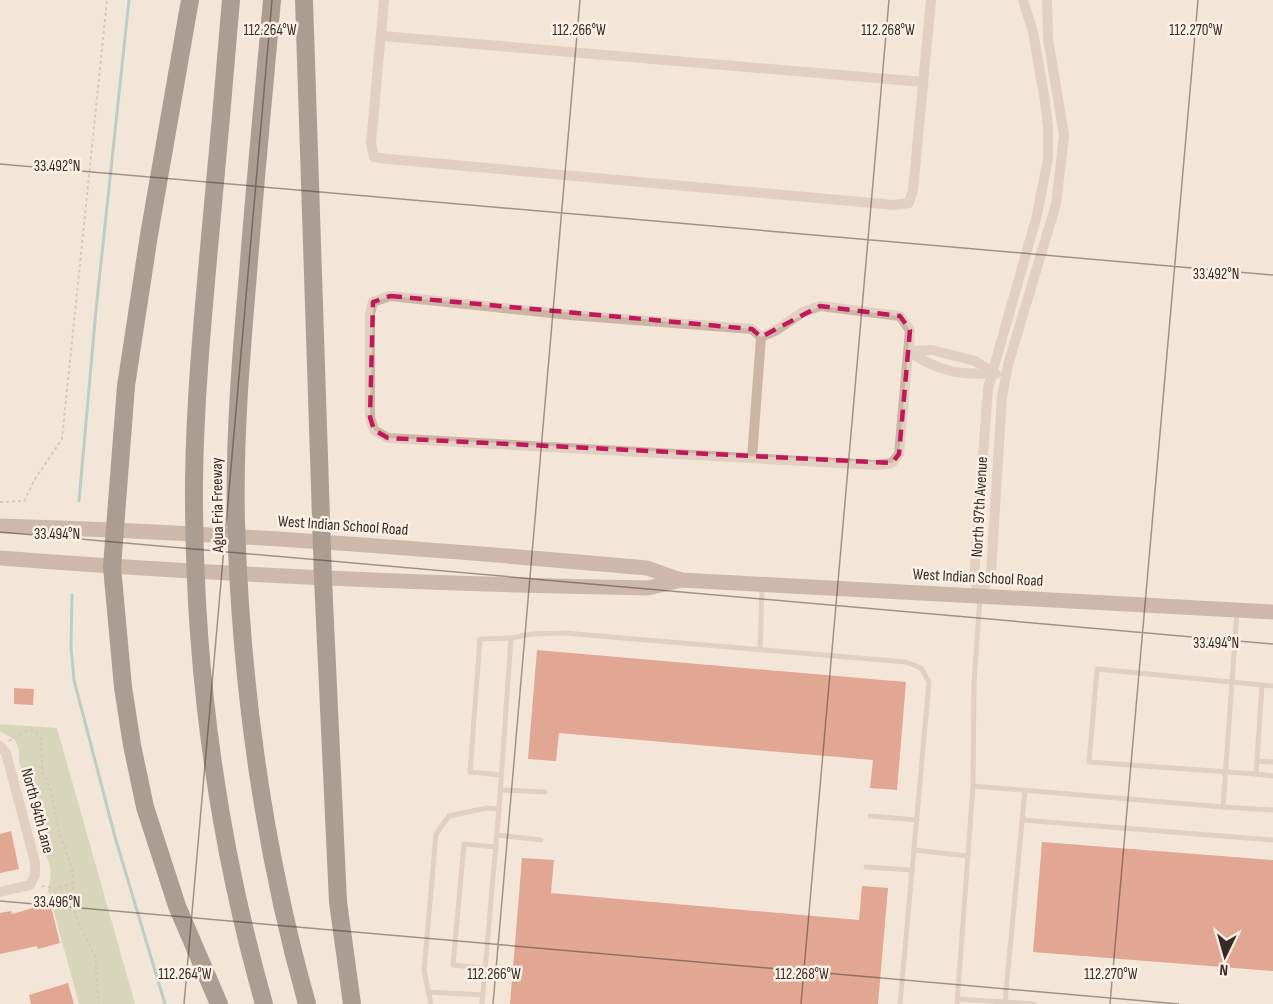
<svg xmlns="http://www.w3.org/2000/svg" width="1273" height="1004" font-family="'Sofia Sans Condensed',sans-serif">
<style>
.green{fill:#b6c398}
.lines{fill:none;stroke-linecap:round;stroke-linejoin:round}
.stream{stroke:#77b1b2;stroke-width:3}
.building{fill:#cd5b3d}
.path{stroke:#b89f8f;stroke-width:2;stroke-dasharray:3 3;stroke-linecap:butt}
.lane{stroke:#ccb5a5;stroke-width:5}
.street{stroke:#ccb5a5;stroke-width:10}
.secondary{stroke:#9f8476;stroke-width:15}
.highway{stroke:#58453d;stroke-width:18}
.marked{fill:none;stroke:#c2185b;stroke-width:4.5;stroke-dasharray:12 8;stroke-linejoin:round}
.ticks{fill:none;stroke:#372b26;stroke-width:1.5;stroke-opacity:0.45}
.labels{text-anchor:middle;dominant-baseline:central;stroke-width:5;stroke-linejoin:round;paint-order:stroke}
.street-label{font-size:16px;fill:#372b26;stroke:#faf0e6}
.ticks-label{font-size:15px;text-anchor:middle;fill:#372b26;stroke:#faf0e6;stroke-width:5;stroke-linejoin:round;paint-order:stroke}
</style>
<rect width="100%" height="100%" fill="#f3e6d9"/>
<!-- green -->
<path class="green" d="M0,724L57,728L135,1004H79L48,890C52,873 52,868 44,851L19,761V751L15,740L0,731Z"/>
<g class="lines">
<!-- stream -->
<g class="stream">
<path d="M79,501L96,310L129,0"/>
<path d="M72,595L71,647L74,680L115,837L165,1004"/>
</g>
</g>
<!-- building -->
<g class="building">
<path d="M537,650L906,682L897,790L870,788L873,760L559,733L556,761L528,759Z"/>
<path d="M14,688L34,689L33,705L14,704Z"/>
<path d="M11,831L19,869L0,873V834Z"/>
<path d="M1042,842L1273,860V971L1033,952Z"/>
<path d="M522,858L554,860L551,893L859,920L862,886L888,888L878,1004H510Z"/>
<path d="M50,903L60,943L38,949L37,946L0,954V913L11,911L12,914Z"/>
<path d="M68,983L74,1004H31L29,995Z"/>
</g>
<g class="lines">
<!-- path -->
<g class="path">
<path d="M0,502L24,501L35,479L62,439L107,0"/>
<path d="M9,741L26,731L31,730L36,732L41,739L42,772L50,787L59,832L72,868L75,916L95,956L99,1004"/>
<path d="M42,886L57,889L73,883"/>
</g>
<!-- lane -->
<g class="lane">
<path d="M1237,611L1223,807L1273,810"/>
<path d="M511,638L532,634L564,633L906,662L921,668L929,682L900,1004"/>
<path d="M760,649L762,585"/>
<path d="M1097,669L1262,685L1256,774L1089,762Z"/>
<path d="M1262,685L1273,686"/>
<path d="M1257,761L1273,762"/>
<path d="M1256,774L1273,776"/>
<path d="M973,786L1223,807"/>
<path d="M500,790L545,792"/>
<path d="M499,809L511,638L480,639L470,772L501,775"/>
<path d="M870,816L917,820"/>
<path d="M1022,820L1273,840"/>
<path d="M497,835L541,840"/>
<path d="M914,850L968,856"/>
<path d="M866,867L912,870"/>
<path d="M485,968L453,965L464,844L496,847"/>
<path d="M428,992L483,995"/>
<path d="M958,999L1005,1002L1025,790"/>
<path d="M1005,1002L1034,1004"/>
<path d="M431,1004L424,971L436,834L449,816L487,808L499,809L482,1004"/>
<path d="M957,1004L973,786L974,682L980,598"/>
</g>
<!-- street -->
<g class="street">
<path d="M384,0L371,143L374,157L388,159L894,205L909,203L913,190L931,0"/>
<path d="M382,36L923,82"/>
<path d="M390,296L570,315L752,329L761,337L775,331L803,312L820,306L900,316L910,330L899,454L892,463L876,465L388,438L374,430L370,417V314L373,302Z"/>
<path d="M909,351L932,350L975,361L996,374"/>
<path d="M909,351C934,370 960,376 992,373"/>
<path d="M752,458L761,337"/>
<path d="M980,596L991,573L1002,397L1008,365L1056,204L1061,162L1064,135L1048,39L1047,0"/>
<path d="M980,596L974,578L988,388L1037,215L1048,158V127L1045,101L1033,32L1023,0"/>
<path d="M0,746L6,753L35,862V875L30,885L0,892"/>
</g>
<!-- secondary -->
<g class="secondary">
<path d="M0,526C216,532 432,549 647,568L681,580L1273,612"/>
<path d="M0,558C216,575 432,584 648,588L681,580"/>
</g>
<!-- highway -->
<g class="highway">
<path d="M190,0L149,235L126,386L112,567L123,687L132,745L145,807L177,906L219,1004"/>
<path d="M231,0C224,83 217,165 209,248C202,326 195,403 194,481C193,657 216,835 264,1004"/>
<path d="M272,0C264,91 255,182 248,274C241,356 234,439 236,522C241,685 263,847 307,1004"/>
<path d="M304,0L323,579L338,902L352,1004"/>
</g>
</g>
<!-- marked area -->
<path d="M0 0H1273V1004H0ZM390,296L752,329L761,337L820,306L900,316L910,330L899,454L892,463L388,438L374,430L370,417L373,302Z" fill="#f3e6d9" fill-opacity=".55" fill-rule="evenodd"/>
<path class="marked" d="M390,296L752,329L761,337L820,306L900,316L910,330L899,454L892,463L388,438L374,430L370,417L373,302Z"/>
<!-- ticks -->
<path class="ticks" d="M0,164L1273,275M0,532L1273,644M0,901L1179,1004M184,1004L272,0M493,1004L580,0M801,1004L889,0M1110,1004L1198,0"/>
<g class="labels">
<!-- street labels -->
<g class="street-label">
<text transform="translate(218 505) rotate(-91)">Agua Fria Freeway</text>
<text transform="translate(980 507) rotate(-87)">North 97th Avenue</text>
<text transform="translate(343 526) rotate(4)">West Indian School Road</text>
<text transform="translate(978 578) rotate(3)">West Indian School Road</text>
<text transform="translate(37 811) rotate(75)">North 94th Lane</text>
</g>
</g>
<g class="ticks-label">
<text x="270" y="35">112.264°W</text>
<text x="579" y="35">112.266°W</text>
<text x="888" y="35">112.268°W</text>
<text x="1196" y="35">112.270°W</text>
<text x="57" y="171">33.492°N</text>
<text x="1216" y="279">33.492°N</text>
<text x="57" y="539">33.494°N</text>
<text x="1216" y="648">33.494°N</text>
<text x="57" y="907">33.496°N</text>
<text x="185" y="979">112.264°W</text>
<text x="494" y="979">112.266°W</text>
<text x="802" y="979">112.268°W</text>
<text x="1111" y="979">112.270°W</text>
</g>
<!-- north arrow -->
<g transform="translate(1225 956) rotate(185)" stroke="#faf0e6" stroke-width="4.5" paint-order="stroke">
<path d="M0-4.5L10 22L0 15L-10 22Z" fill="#372b26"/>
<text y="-9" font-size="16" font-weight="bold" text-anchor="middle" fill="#372b26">N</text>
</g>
</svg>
